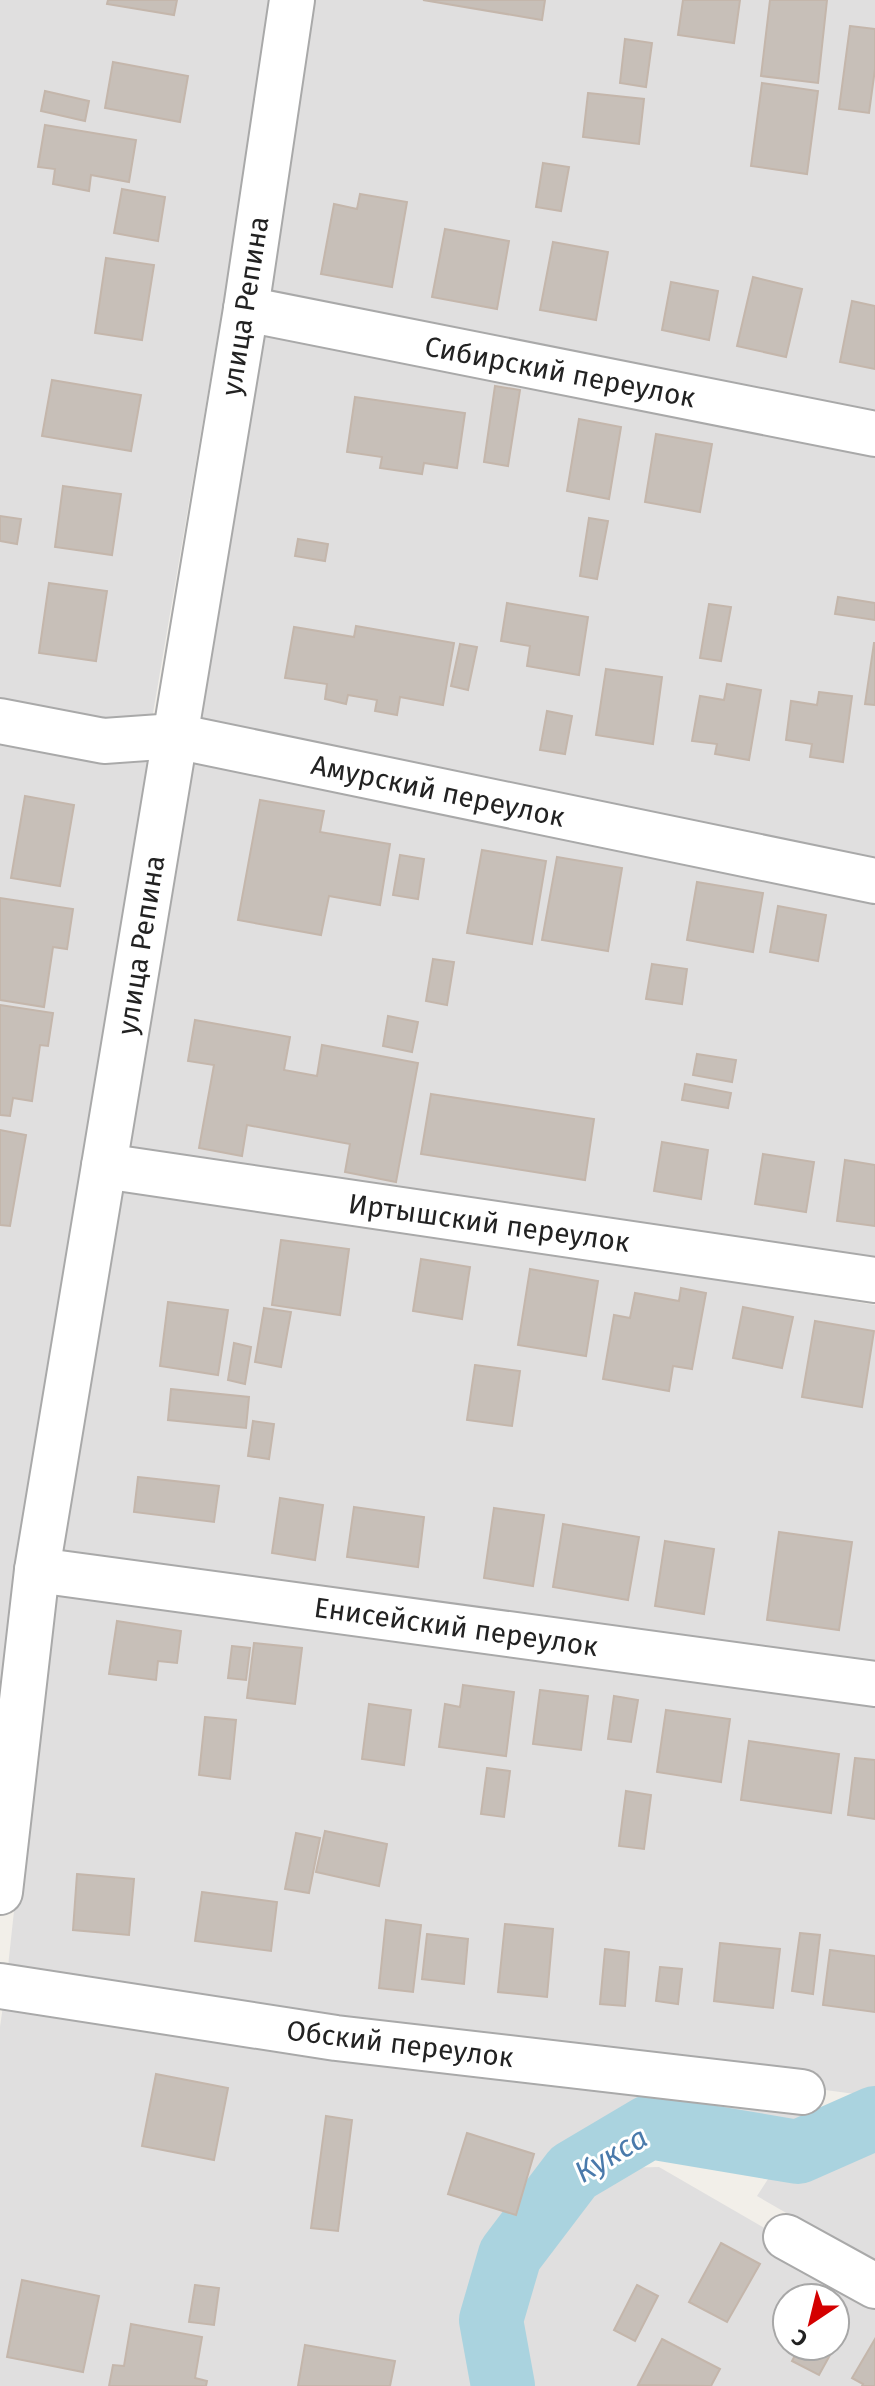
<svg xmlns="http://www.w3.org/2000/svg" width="875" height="2386" font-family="'Fira Sans',sans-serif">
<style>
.residential{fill:#e0dfdf;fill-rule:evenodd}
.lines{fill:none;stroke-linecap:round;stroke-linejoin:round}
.river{stroke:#aad3df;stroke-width:64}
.building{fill:#c7bfb8;stroke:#c4b6ab;stroke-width:2}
.minor-casing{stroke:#a9a9a9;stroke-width:48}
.minor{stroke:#fff;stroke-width:44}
.labels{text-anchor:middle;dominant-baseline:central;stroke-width:6;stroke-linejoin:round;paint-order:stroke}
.street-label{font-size:28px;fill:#222;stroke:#fff}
.water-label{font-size:30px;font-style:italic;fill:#4a7aab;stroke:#fff}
</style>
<rect width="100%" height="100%" fill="#f2efe9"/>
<!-- residential -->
<g class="residential">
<path d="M0,0H275L151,725L0,713Z"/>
<path d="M313,0H875V423L258,304Z"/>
<path d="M256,326L875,445V863L189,725Z"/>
<path d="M0,732L148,759L0,1752Z"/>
<path d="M184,756L875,891V1259L117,1150Z"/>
<path d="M111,1181L875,1305V1677L49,1558Z"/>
<path d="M49,1587L875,1705V2092L870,2096L337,2024L7,1976Z"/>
<path d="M4,1999L812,2103L798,2134L666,2114L613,2127L558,2156L494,2267L477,2319L491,2386H0V2027Z"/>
<path d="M875,2139V2264L757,2196L774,2170L813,2171Z"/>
<path d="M659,2167L875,2292V2386H528L518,2371L502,2318L524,2261L579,2192L621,2168ZM787,2298H835V2346H787Z"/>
</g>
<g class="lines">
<!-- river -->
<path class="river" d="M503,2386L491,2320L510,2255L573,2172L649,2127L798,2152L875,2118"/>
</g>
<!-- building -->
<g class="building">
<path d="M108,0H177L174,15L107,4Z"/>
<path d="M423,0H545L542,20Z"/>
<path d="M683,0H740L734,43L678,35Z"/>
<path d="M770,0H827L818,83L761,76Z"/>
<path d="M850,26L875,29V69L869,113L839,109Z"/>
<path d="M625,39L652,43L646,87L620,83Z"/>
<path d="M113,62L188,76L180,122L105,108Z"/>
<path d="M762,83L818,91L807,174L751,166Z"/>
<path d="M45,91L89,101L85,121L41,111Z"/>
<path d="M588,93L644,99L639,144L583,137Z"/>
<path d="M45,125L136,140L129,182L91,175L89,191L53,184L55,169L38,167Z"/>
<path d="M543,163L569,167L561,211L536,207Z"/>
<path d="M122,189L165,197L158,241L114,233Z"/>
<path d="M360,194L407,202L392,287L321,274L334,204L357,209Z"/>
<path d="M445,229L509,241L497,309L432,297Z"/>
<path d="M553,242L608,252L596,320L540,310Z"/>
<path d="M106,258L154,265L142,340L95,333Z"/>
<path d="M753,277L802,289L786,357L737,346Z"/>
<path d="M671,282L718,291L709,340L662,330Z"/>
<path d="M852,301L875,306V369L840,362Z"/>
<path d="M52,380L141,395L131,451L42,436Z"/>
<path d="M495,386L520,390L508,466L484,462Z"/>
<path d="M355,397L465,413L457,468L424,463L422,474L380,468L382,457L347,452Z"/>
<path d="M579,419L621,427L609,499L567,491Z"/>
<path d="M656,434L712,444L700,512L645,502Z"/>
<path d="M63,486L121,494L112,555L55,547Z"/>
<path d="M0,516L21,519L17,544L0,541Z"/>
<path d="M589,518L608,521L597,579L580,576Z"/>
<path d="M298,539L328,544L325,561L295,556Z"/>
<path d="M49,583L107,591L96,661L39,653Z"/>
<path d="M838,597L875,603V620L835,614Z"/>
<path d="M507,603L588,617L579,675L527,666L530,646L501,641Z"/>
<path d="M709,604L731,607L721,661L700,658Z"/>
<path d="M356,626L454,643L443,705L400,697L397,715L375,711L377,700L348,695L346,704L325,699L327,684L285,678L294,627L354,637Z"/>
<path d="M874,643H875V705L865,704Z"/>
<path d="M460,644L477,647L468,690L451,686Z"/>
<path d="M606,669L662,677L653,744L596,735Z"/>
<path d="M727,684L761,690L749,760L715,754L717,744L692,741L700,696L724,700Z"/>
<path d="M819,692L852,696L843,762L810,757L812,744L786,740L791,701L817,705Z"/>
<path d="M547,711L572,716L565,754L540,750Z"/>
<path d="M25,796L74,805L60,886L11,878Z"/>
<path d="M260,800L324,811L320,832L390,844L380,905L329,896L321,935L238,920Z"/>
<path d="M482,850L546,861L532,944L467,933Z"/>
<path d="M400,855L424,859L418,899L393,895Z"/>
<path d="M557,857L622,868L608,951L542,940Z"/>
<path d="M697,882L763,893L753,952L687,940Z"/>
<path d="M0,898L73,909L67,949L53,947L44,1007L0,1000Z"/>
<path d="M778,906L826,915L818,961L770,952Z"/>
<path d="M433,959L454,962L447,1005L426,1001Z"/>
<path d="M652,964L687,969L682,1004L646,999Z"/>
<path d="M0,1005L53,1013L48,1046L40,1045L32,1101L13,1098L10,1116L0,1115Z"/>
<path d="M388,1016L418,1022L412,1052L383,1046Z"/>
<path d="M195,1020L290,1037L284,1070L317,1076L322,1045L418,1063L396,1182L345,1172L350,1144L247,1125L242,1156L199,1148L214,1065L188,1061Z"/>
<path d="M697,1054L736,1060L732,1082L693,1075Z"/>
<path d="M685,1084L731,1093L728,1108L682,1100Z"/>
<path d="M431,1094L594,1119L585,1180L421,1154Z"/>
<path d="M0,1130L26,1135L10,1226L0,1225Z"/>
<path d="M662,1142L708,1150L701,1199L654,1191Z"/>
<path d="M763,1154L814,1162L806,1212L755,1204Z"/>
<path d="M845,1160L875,1165V1226L837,1221Z"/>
<path d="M281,1240L349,1249L340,1315L272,1305Z"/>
<path d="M421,1259L470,1267L462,1319L413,1311Z"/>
<path d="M530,1269L598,1281L586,1356L518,1345Z"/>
<path d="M681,1288L706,1293L692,1369L673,1366L669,1391L603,1379L614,1315L630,1318L635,1293L679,1301Z"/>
<path d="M168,1302L228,1310L218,1375L160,1366Z"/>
<path d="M743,1307L793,1317L782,1368L733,1358Z"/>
<path d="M264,1308L291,1312L281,1367L255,1362Z"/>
<path d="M815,1321L874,1331L862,1407L802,1397Z"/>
<path d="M234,1343L251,1347L245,1384L228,1380Z"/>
<path d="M475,1365L520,1371L512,1426L467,1420Z"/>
<path d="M171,1389L249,1397L246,1428L168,1420Z"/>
<path d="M253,1421L274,1424L269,1459L248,1456Z"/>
<path d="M138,1477L219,1486L214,1522L134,1512Z"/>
<path d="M280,1498L323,1505L315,1560L272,1553Z"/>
<path d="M354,1507L424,1517L418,1567L347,1557Z"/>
<path d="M494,1508L544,1515L533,1586L484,1578Z"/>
<path d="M563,1524L639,1537L628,1600L553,1587Z"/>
<path d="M779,1532L852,1542L839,1630L767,1620Z"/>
<path d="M665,1541L714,1549L704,1614L655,1606Z"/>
<path d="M117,1621L181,1631L177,1663L158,1661L156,1680L109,1674Z"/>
<path d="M254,1643L302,1648L295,1704L247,1698Z"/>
<path d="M232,1646L250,1648L246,1680L228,1678Z"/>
<path d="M463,1685L514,1692L506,1756L439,1747L445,1704L460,1707Z"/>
<path d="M540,1690L588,1696L581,1750L533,1744Z"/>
<path d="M614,1696L638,1700L631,1742L608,1739Z"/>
<path d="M369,1704L411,1710L404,1765L362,1759Z"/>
<path d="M666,1710L730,1719L721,1782L657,1772Z"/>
<path d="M205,1717L236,1720L230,1779L199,1775Z"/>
<path d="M749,1741L839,1754L831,1813L741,1800Z"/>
<path d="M855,1758L875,1760V1819L848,1815Z"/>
<path d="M487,1768L510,1771L504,1817L481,1814Z"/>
<path d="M626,1791L651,1795L644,1849L619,1846Z"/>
<path d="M325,1831L387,1844L379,1886L316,1872Z"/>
<path d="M296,1833L320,1838L309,1893L285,1889Z"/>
<path d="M77,1874L134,1879L129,1935L73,1930Z"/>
<path d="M202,1892L277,1902L271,1951L195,1941Z"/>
<path d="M386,1920L421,1925L413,1992L379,1988Z"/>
<path d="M505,1924L553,1929L547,1997L498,1992Z"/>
<path d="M800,1933L820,1935L813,1994L792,1991Z"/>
<path d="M427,1934L468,1939L464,1984L422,1979Z"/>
<path d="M720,1943L780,1949L773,2008L714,2001Z"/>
<path d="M605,1949L629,1952L625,2006L600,2004Z"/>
<path d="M830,1950L875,1956V2012L823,2005Z"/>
<path d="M660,1967L682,1969L678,2004L656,2001Z"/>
<path d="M156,2074L228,2088L214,2160L142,2146Z"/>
<path d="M326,2116L352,2120L338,2231L311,2228Z"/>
<path d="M467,2133L534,2154L516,2215L448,2194Z"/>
<path d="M721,2243L760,2264L727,2322L689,2302Z"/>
<path d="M22,2280L99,2296L83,2372L7,2357Z"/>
<path d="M195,2285L219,2288L214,2325L189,2322Z"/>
<path d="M637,2285L658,2296L635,2341L614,2330Z"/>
<path d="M131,2324L202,2337L195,2378L207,2381L206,2386H109L113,2365L124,2366Z"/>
<path d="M662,2339L720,2369L711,2386L638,2385Z"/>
<path d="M875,2339V2386H862L863,2384L852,2378Z"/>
<path d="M305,2345L395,2361L390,2386H298Z"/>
<path d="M800,2346H835L819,2375L792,2361Z"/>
</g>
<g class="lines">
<!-- minor casing -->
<g class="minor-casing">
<g id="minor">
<path d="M246,309L875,434"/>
<path d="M0,721L104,741L175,736L875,881"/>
<path d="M104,1166L875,1280"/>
<path d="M37,1570L875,1684"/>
<path d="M0,1892L37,1570L246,309L292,0"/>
<path d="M0,1986L336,2038L802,2092"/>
<path d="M786,2237L875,2286"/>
</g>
</g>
<!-- minor -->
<use href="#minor" class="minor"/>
</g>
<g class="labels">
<!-- street labels -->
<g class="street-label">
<text transform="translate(245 306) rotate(-81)">улица Репина</text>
<text transform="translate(560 372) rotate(11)">Сибирский переулок</text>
<text transform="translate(438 791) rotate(12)">Амурский переулок</text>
<text transform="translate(141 945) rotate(-81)">улица Репина</text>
<text transform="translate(489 1223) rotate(8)">Иртышский переулок</text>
<text transform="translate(456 1627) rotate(8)">Енисейский переулок</text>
<text transform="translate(400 2044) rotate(7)">Обский переулок</text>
</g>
<!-- water labels -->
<g class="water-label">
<text transform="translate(611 2155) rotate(-31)">Кукса</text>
</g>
</g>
<!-- north arrow -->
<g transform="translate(811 2322) rotate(215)"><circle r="38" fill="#ffffff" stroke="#a7a7a7" stroke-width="2"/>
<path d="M0-6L14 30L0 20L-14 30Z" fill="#d40000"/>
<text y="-12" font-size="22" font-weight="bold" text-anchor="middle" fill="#222222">С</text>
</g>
</svg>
